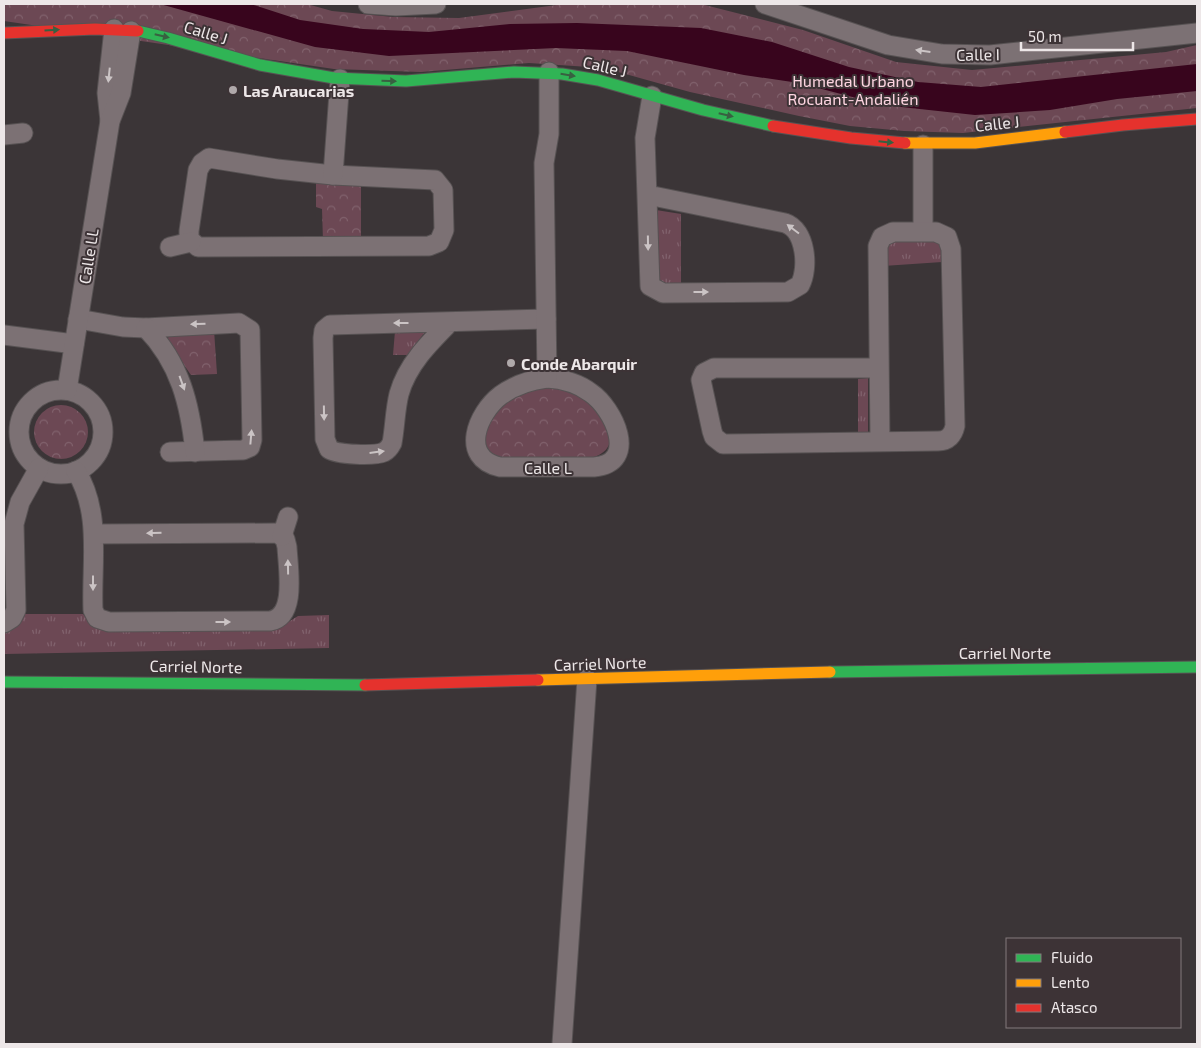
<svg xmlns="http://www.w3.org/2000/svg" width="1201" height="1048" font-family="'Exo 2',sans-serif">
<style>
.grass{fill:url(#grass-tufts)}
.park{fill:url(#park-crowns)}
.water{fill:#38051d}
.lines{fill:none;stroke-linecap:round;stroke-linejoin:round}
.street-casing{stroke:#575253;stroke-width:21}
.fast-casing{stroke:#575253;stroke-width:13}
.slow-casing{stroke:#575253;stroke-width:13}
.jam-casing{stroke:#575253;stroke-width:13}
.street{stroke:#7c7174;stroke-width:19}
.fast{stroke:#30b455;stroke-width:11}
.slow{stroke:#ff9f0a;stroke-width:11}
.jam{stroke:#e5322d;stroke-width:11}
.oneway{fill:#386041}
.oneway2{fill:#cbc4c5}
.poi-dot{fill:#afa9aa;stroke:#3d3336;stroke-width:2}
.labels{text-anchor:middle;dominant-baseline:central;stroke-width:4;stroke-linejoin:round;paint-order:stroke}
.street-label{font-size:16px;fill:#ede7e8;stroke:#3d3336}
.park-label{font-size:16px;fill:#fdd4e0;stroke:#3d3336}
.poi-label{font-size:16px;font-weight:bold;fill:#ede7e8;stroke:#3d3336;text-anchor:start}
</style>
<defs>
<pattern id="grass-tufts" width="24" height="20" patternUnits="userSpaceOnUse" patternTransform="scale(1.25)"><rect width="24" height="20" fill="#6c4854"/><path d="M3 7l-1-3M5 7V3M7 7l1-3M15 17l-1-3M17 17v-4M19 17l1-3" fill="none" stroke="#81626d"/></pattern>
<pattern id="park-crowns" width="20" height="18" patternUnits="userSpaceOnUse" patternTransform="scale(1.25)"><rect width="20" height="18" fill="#6c4854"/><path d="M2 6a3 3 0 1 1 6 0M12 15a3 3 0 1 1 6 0" fill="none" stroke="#81626d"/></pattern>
</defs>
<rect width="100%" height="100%" fill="#3b3537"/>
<!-- grass -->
<g class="grass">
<path d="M656,210L681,214V286L657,283Z"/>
<path d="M931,239L942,245V262L883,266L885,249L893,241Z"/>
<path d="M427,329L408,355H393L395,331Z"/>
<path d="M868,378V437H858V379Z"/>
<path d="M22,614H83L94,626L285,624L298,616L329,615V648L4,654V630H11Z"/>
</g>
<!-- park -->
<g class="park">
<path d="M4,4H307L332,11L393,17L459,18L564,4H701L803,30L896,62L972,70L1166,52L1197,45V108L963,133L904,131L850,126L799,116L690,92L604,68L529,63L421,72L334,69L4,21Z"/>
<path d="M316,179L361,182V241H323L322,209L316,207Z"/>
<path d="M214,330L217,374L191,375L167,341L170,332Z"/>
<path d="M555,386C562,388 571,390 577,394C599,406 631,447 591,458L503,459C460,445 502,398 527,390C536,387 546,387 555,386Z"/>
<circle cx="61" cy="432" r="27"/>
</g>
<!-- water -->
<path class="water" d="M160,4H251L300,20L363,29L429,32L510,24L577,23L701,28L772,42L849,67L918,82L981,87L1197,64V91L1117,99L1050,110L975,115L883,105L799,83L744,75L627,51L556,48L389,56L315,47Z"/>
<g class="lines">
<!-- street casing -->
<g class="street-casing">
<g id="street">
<path d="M368,4L396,6L436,4"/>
<path d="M765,4L888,45L942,54L990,55L1197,33"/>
<path d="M110,121L107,93L114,29"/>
<path d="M4,135L23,133"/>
<path d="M209,158L277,169L333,175L435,180L443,190L444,230L439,242L429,246L198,247L189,239V231L198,170L202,163Z"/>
<path d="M333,175L340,79"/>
<path d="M648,195L785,223C806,230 809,268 800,285L788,292L663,293L650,286L645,138L652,96"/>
<path d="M923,231V145"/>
<path d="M170,247L191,242"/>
<path d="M78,319L123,327L146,328L239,323L250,330L252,440L250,447L243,450L170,452"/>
<path d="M450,322C429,343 407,365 399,394C395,410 395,427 392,443C390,447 388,450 384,452C375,456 337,455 329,449L325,439L323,338L324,330L330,325L546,319"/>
<path d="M146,328C180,363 190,404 195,452"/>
<path d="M4,335L74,344"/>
<path d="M878,368H714L704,373L701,380L712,431L714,437L723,444L938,441C948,441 953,435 955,426L951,249L947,237L936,232H893L882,237L878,246L880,442"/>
<path d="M547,378C563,379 578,383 591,393C613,408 640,463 594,467H500C459,458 477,413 501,395C515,385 530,380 547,378Z"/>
<path d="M547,378L544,163L549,134V72"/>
<circle cx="61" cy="432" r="42"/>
<path d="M67,390L110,121L121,93L131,31"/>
<path d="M76,471C102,513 91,563 93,610L97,618L109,622L270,621C297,617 288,568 287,547L285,539L278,533L94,534"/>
<path d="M282,536L288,517"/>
<path d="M4,623L12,618L16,610L14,524L20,502L39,468"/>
<path d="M562,1044L587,679"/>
</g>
</g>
<!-- fast casing -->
<g class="fast-casing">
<g id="fast">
<path d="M138,31L168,38L260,65L334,78L406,81L514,72L562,74L598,80L703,110L773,126"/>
<path d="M830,672L1197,667"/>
<path d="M4,682L365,685"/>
</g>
</g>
<!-- slow casing -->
<g class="slow-casing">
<g id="slow">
<path d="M905,143H975L1065,132"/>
<path d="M538,680L830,672"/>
</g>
</g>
<!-- jam casing -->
<g class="jam-casing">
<g id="jam">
<path d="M4,33L95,29L138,31"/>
<path d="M773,126L851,138L905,143"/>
<path d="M1065,132L1123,125L1197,119"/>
<path d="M365,685L538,680"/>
</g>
</g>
<!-- street -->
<use href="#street" class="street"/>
<!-- fast -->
<use href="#fast" class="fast"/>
<!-- slow -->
<use href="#slow" class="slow"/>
<!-- jam -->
<use href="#jam" class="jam"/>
</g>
<!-- one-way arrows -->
<defs><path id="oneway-solid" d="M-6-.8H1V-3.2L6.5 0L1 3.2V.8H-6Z" transform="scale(1.25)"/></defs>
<g class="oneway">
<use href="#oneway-solid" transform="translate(52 30) rotate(-4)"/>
<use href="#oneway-solid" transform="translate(162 36) rotate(13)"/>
<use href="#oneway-solid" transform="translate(568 75) rotate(9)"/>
<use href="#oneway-solid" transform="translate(389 81) rotate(1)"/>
<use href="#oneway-solid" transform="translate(726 115) rotate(13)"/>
<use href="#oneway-solid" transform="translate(886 142) rotate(6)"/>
</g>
<g class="oneway2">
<use href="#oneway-solid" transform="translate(923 51) rotate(-172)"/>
<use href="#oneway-solid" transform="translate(109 75) rotate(96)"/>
<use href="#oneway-solid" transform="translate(793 229) rotate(-143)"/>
<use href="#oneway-solid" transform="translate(648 243) rotate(89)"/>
<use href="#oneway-solid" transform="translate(701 292)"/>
<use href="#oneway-solid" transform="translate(401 323) rotate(180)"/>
<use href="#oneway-solid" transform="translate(198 324) rotate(178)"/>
<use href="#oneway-solid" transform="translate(182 383) rotate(70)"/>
<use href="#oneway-solid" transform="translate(324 413) rotate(89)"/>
<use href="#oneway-solid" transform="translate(251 437) rotate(-85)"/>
<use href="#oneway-solid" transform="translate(377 452) rotate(-7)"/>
<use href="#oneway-solid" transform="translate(154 533) rotate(179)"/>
<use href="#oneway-solid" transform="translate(288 567) rotate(-91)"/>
<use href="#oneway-solid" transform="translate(93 583) rotate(90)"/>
<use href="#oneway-solid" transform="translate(223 622)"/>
</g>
<!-- markers -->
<g class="poi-dot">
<circle cx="233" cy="90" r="5"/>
<circle cx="511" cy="363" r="5"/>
</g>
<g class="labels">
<!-- street labels -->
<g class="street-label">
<text transform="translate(206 32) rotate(17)">Calle J</text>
<text transform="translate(978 54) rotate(-1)">Calle I</text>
<text transform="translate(605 66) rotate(13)">Calle J</text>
<text transform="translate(997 123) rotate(-6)">Calle J</text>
<text transform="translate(88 256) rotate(-81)">Calle LL</text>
<text x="548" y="467">Calle L</text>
<text x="1005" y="652">Carriel Norte</text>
<text transform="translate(600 663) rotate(-2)">Carriel Norte</text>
<text transform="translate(196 666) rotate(1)">Carriel Norte</text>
</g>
<!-- park labels -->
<g class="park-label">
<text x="853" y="80">Humedal Urbano<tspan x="853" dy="18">Rocuant-Andalién</tspan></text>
</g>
<!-- poi labels -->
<g class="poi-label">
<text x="243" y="90">Las Araucarias</text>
<text x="521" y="363">Conde Abarquir</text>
</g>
</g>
<!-- border -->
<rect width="1201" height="1048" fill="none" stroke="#ede7e8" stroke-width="10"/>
<!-- legend -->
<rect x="1006" y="938" width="175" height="90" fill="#3d3336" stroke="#837b7d"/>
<rect x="1016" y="954" width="25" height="8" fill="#30b455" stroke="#837b7d"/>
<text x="1051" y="963" font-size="15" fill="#ede7e8">Fluido</text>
<rect x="1016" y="979" width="25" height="8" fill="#ff9f0a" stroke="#837b7d"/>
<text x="1051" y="988" font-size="15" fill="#ede7e8">Lento</text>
<rect x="1016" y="1004" width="25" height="8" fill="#e5322d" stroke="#837b7d"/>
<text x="1051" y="1013" font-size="15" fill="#ede7e8">Atasco</text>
<!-- scale -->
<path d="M1021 42v8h112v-8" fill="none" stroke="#ede7e8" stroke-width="2.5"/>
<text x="1028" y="42" font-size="15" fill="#ede7e8" stroke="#3d3336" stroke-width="4" paint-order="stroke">50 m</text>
</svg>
